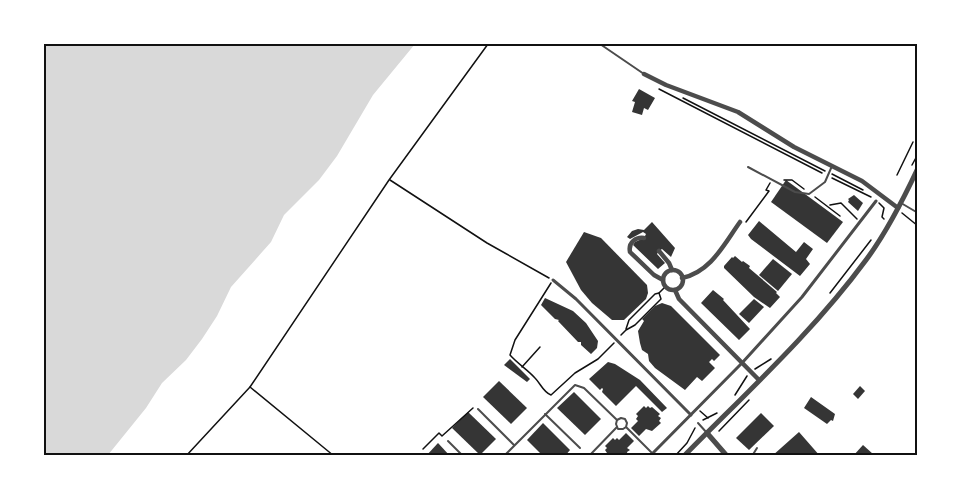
<svg xmlns="http://www.w3.org/2000/svg" width="961" height="499" font-family="'Open Sans',sans-serif">
<style>
.water{fill:#d9d9d9}
.building{fill:#353535}
.lines{fill:none;stroke-linecap:round;stroke-linejoin:round}
.path{stroke:#111;stroke-width:1.5}
.service{stroke:#4c4c4c;stroke-width:2}
.pedestrian{stroke:#4c4c4c;stroke-width:3}
.minor{stroke:#4c4c4c;stroke-width:4.5}
.tertiary{stroke:#4c4c4c;stroke-width:5}
.neatline{fill:none;stroke:#111;stroke-width:2}
</style>
<rect width="100%" height="100%" fill="#fff"/>
<!-- water -->
<path class="water" d="M44,44H415L373,95L337,156L319,180L284,215L271,242L231,287L217,316L202,339L186,360L162,383L146,408L108,455H44Z"/>
<!-- building -->
<g class="building">
<path d="M639,89L655,98L648,110L644,108L642,115L632,112L635,102L632,101Z"/>
<path d="M786,180L843,222L827,243L771,202Z"/>
<path d="M854,195L863,203L858,211L848,202L849,200L848,199Z"/>
<path d="M759,221L796,252L804,242L813,249L806,259L810,264L800,276L751,239L748,235Z"/>
<path d="M652,222L675,248L671,257L662,249L659,251L657,254L665,263L658,269L633,245L635,242L644,238L646,234L643,232L630,239L627,237L632,231L638,229L644,230Z"/>
<path d="M584,232L601,238L647,285L648,293L646,299L624,320H612L592,303L581,290L566,262Z"/>
<path d="M735,256L742,262L743,261L750,266L749,268L777,292L776,293L780,297L770,308L754,297L724,268V266L732,257L733,258Z"/>
<path d="M773,259L792,274L778,291L759,275Z"/>
<path d="M713,290L724,299L723,300L750,329L739,340L701,303Z"/>
<path d="M545,298L573,311L586,323L598,341L597,348L591,354L581,345V342H578L558,321L559,320L555,319L541,305Z"/>
<path d="M754,299L764,307L749,323L739,314Z"/>
<path d="M662,303L671,306L720,355L714,361L712,359L709,362L715,368L702,381L697,377L685,390L655,368L649,361L648,354L642,350L640,343L638,331L644,321L642,319L655,306Z"/>
<path d="M510,359L530,379L527,382L504,365Z"/>
<path d="M608,362L615,364L640,380L667,408L662,412L636,386L616,406L602,392L603,389L602,388L600,390L589,379Z"/>
<path d="M499,381L527,408L511,424L483,397Z"/>
<path d="M860,386L865,391L858,399L853,394Z"/>
<path d="M574,392L601,419L585,435L557,408Z"/>
<path d="M811,397L835,414L833,421L831,420L827,424L804,408Z"/>
<path d="M644,406L646,408L648,406L650,408L652,407L660,414L658,416L661,418L659,421L661,423L652,431L646,429L639,436L631,428L638,421L636,419L638,416L636,414Z"/>
<path d="M468,412L496,439L480,455L452,428Z"/>
<path d="M761,413L774,426L749,450L736,438Z"/>
<path d="M543,423L570,450L565,456H543L527,440Z"/>
<path d="M799,432L820,456H772Z"/>
<path d="M626,433L634,441L627,448L630,450L627,452L628,456H604L607,453L605,450L607,448L605,446L613,438L615,440L617,438L619,440Z"/>
<path d="M438,443L450,456H426Z"/>
<path d="M863,445L873,454L872,456H853Z"/>
</g>
<g class="lines">
<!-- path -->
<g class="path">
<path d="M659,89L822,173"/>
<path d="M683,98L825,171"/>
<path d="M912,165L918,154"/>
<path d="M832,174L863,190"/>
<path d="M897,175L913,142"/>
<path d="M832,178L871,197"/>
<path d="M390,180L487,243L549,278"/>
<path d="M784,180H792L804,189"/>
<path d="M815,197L840,216"/>
<path d="M879,203L884,208L882,217L884,219"/>
<path d="M830,205L841,203L857,219"/>
<path d="M902,213L918,226"/>
<path d="M746,222L769,191L766,190L770,183"/>
<path d="M551,283L515,340L510,355C518,364 528,370 535,378C541,384 543,392 551,395L575,373L598,359L614,343"/>
<path d="M830,293L871,240"/>
<path d="M626,329L629,320L655,294L659,293L665,287"/>
<path d="M621,335L626,330L635,325L661,299L659,293"/>
<path d="M522,367L540,347"/>
<path d="M755,369L771,359"/>
<path d="M250,387L334,456"/>
<path d="M735,395L747,376"/>
<path d="M700,411L708,418"/>
<path d="M703,420L717,413"/>
<path d="M719,431L749,400"/>
<path d="M423,449L439,433L442,436L473,408"/>
<path d="M186,456L250,387L389,180L488,44"/>
<path d="M675,456L687,443L695,428"/>
</g>
<!-- service -->
<g class="service">
<path d="M600,44L644,74"/>
<path d="M748,167L795,192L809,194L825,182L832,166"/>
<path d="M901,203L918,213"/>
<path d="M478,409L514,445"/>
<path d="M545,414L580,448"/>
<path d="M698,423L707,433"/>
<path d="M626,427L623,429H618L616,424L617,420L621,418L625,419L627,423L626,427L655,456"/>
<path d="M448,441L463,456"/>
<path d="M504,456L575,385L584,388L617,420"/>
<path d="M589,456L617,427"/>
<path d="M752,456L757,448"/>
</g>
<!-- pedestrian -->
<g class="pedestrian">
<path d="M553,280L576,299L691,415"/>
<path d="M650,456L742,363L802,297L876,201"/>
</g>
<!-- minor -->
<g class="minor">
<path d="M644,74L666,85L738,112L794,147L862,181L898,208"/>
<path d="M644,238C636,237 628,242 630,252L654,275L663,280"/>
<path d="M659,251L669,263L672,270"/>
<circle cx="673" cy="280" r="10"/>
<path d="M682,278C711,272 724,244 740,222"/>
<path d="M675,290L679,299L759,380"/>
</g>
<!-- tertiary -->
<g class="tertiary">
<path d="M707,433L727,456"/>
<path d="M684,456C746,393 813,332 866,260C887,232 903,200 918,168"/>
</g>
</g>
<!-- border -->
<rect width="961" height="499" fill="none" stroke="#ffffff" stroke-width="90"/>
<rect x="45" y="45" width="871" height="409" class="neatline"/>
</svg>
